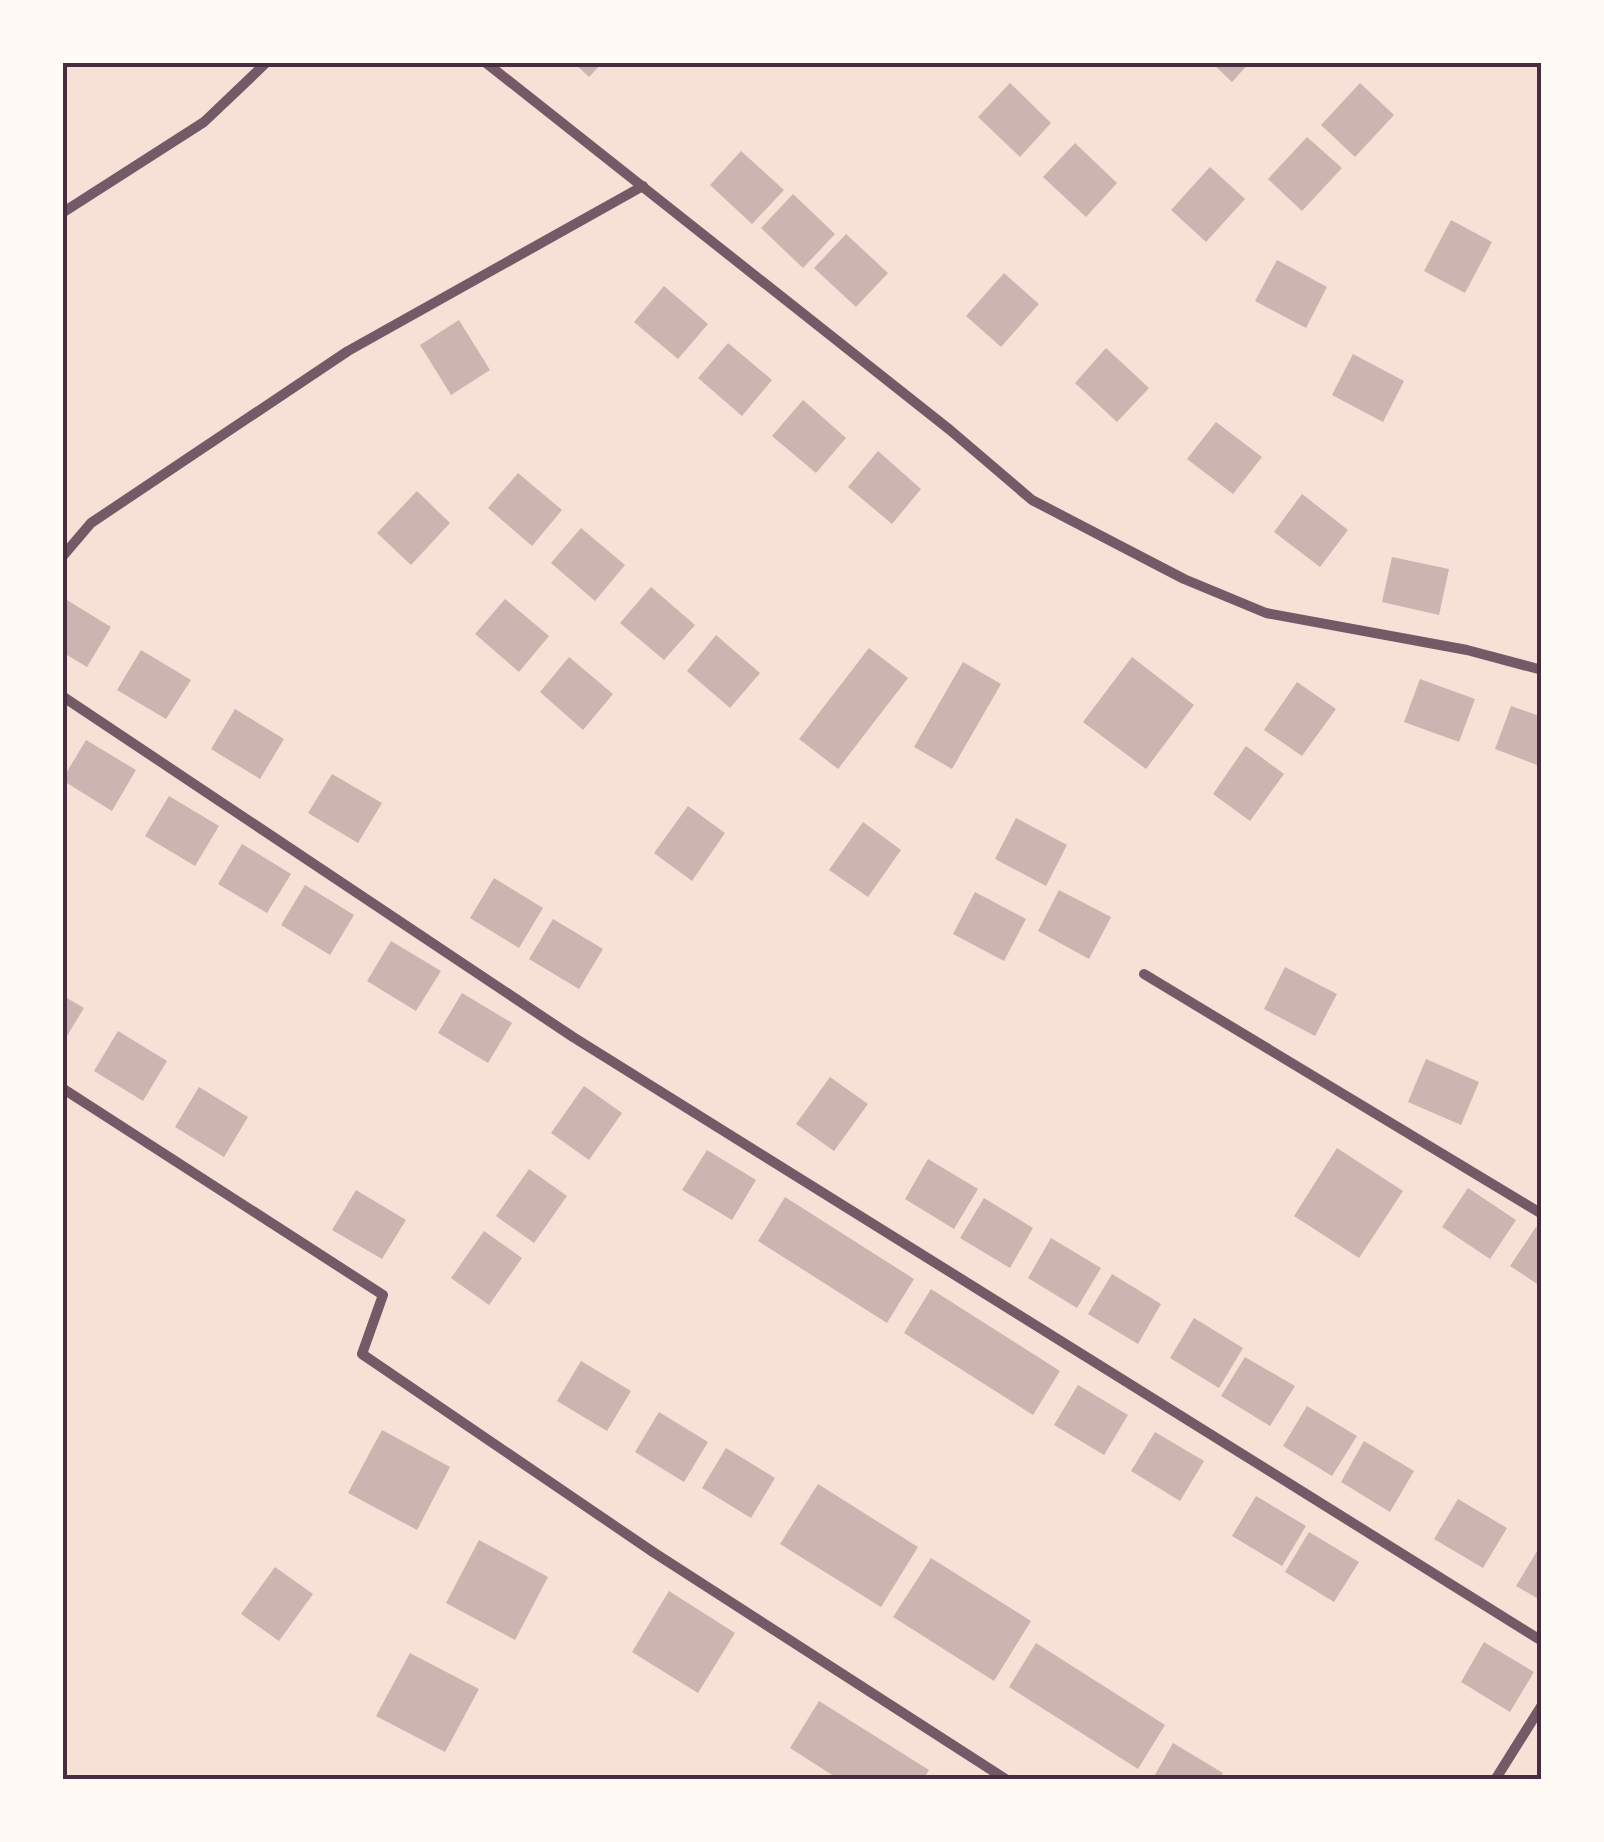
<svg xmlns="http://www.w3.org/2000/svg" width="1604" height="1842" font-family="Helvetica,sans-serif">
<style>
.building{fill:#ccb4b1}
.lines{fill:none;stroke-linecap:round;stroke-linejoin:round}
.minor{stroke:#755966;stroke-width:10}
.neatline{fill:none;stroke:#4a2c40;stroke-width:4}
</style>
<rect width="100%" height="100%" fill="#f7e1d7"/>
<!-- building -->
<g class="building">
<path d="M573,62H603L589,77Z"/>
<path d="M1211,62H1250L1232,82Z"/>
<path d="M1010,83L1051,123L1020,157L978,117Z"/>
<path d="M1360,83L1394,115L1355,157L1321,125Z"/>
<path d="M1307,137L1342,168L1302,211L1268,179Z"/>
<path d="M1075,143L1117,183L1086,217L1043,177Z"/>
<path d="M741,151L784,190L752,224L710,185Z"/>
<path d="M1210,167L1245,199L1206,242L1171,210Z"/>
<path d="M793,194L835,234L803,268L761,228Z"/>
<path d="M1451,220L1492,242L1465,293L1424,271Z"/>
<path d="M846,234L888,273L856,307L814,268Z"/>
<path d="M1277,260L1327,287L1306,328L1255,301Z"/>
<path d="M1004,273L1039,304L1001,347L966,316Z"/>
<path d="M664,286L708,324L678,359L634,322Z"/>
<path d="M459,320L490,370L451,395L420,345Z"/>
<path d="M728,343L772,380L742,416L698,378Z"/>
<path d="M1106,348L1149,388L1117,422L1075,383Z"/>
<path d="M1353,354L1404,381L1383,422L1332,395Z"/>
<path d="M803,400L846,438L816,473L772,436Z"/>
<path d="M1216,422L1262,457L1233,494L1187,459Z"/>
<path d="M878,451L921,489L892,524L848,487Z"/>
<path d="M518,473L562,510L532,546L488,508Z"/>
<path d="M417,491L450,523L411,565L377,533Z"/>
<path d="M1302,494L1348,530L1320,567L1274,532Z"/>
<path d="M581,528L625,565L595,601L551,563Z"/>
<path d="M1392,557L1449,569L1439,615L1382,602Z"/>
<path d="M651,587L695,625L664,660L620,623Z"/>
<path d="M62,597L111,627L87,667L62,652Z"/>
<path d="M505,599L549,636L519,672L475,634Z"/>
<path d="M716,635L760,673L730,708L687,671Z"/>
<path d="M869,648L908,678L838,769L799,739Z"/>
<path d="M141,650L191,680L166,719L117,690Z"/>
<path d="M569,657L613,694L583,730L540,692Z"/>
<path d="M1132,657L1194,705L1146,769L1083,722Z"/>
<path d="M963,662L1001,684L952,769L914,747Z"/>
<path d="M1420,679L1475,699L1459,742L1404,722Z"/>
<path d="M1297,682L1336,709L1302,756L1264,730Z"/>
<path d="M1511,706L1542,717V767L1495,749Z"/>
<path d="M235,709L284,739L260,779L211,749Z"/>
<path d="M86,740L136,770L112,811L62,780Z"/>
<path d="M1246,746L1284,774L1250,821L1213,794Z"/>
<path d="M332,774L382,803L358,843L308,813Z"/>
<path d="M169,796L219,826L195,866L145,836Z"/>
<path d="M688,806L725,833L692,881L654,853Z"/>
<path d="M1016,818L1067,845L1046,886L995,859Z"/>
<path d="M863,822L901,850L868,897L829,870Z"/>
<path d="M242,844L291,874L267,913L218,884Z"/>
<path d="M494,878L543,908L519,948L470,918Z"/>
<path d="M305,885L354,915L330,955L281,925Z"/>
<path d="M1059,890L1111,917L1089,959L1038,931Z"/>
<path d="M975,892L1026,919L1004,961L953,934Z"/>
<path d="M553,919L603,949L579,989L529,959Z"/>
<path d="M391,941L441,971L416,1011L367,981Z"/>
<path d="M1285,967L1337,994L1315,1036L1264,1009Z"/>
<path d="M462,993L512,1023L488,1063L438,1033Z"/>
<path d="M62,995L84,1008L62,1044Z"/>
<path d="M118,1031L167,1061L143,1101L94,1071Z"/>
<path d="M1426,1059L1479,1082L1461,1125L1408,1102Z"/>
<path d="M830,1077L868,1104L834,1151L796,1124Z"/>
<path d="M584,1086L622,1113L589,1160L551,1133Z"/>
<path d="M199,1087L248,1117L224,1157L175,1127Z"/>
<path d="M1337,1148L1403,1191L1359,1258L1294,1216Z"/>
<path d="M707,1150L756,1180L732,1220L682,1190Z"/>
<path d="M928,1159L978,1189L954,1229L905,1199Z"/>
<path d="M529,1169L567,1196L534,1243L496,1216Z"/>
<path d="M1468,1188L1516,1220L1490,1259L1442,1227Z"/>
<path d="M356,1190L406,1220L382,1259L332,1230Z"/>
<path d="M785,1197L914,1279L887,1323L758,1241Z"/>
<path d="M984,1198L1033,1228L1010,1268L960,1238Z"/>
<path d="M1536,1227L1542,1231V1287L1510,1266Z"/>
<path d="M484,1231L522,1258L489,1305L451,1278Z"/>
<path d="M1051,1238L1101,1268L1077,1308L1028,1278Z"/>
<path d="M1112,1274L1161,1304L1138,1344L1088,1314Z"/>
<path d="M931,1289L1060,1371L1033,1415L904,1333Z"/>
<path d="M1194,1318L1243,1348L1219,1388L1170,1358Z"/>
<path d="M1245,1357L1295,1386L1270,1426L1221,1396Z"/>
<path d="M581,1361L631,1391L607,1431L557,1401Z"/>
<path d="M1078,1385L1128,1415L1104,1455L1054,1425Z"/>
<path d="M1307,1406L1357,1436L1332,1476L1283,1446Z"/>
<path d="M659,1412L708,1442L684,1482L635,1452Z"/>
<path d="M382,1430L450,1467L417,1530L348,1493Z"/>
<path d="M1155,1432L1204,1461L1180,1501L1131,1471Z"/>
<path d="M1364,1441L1414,1471L1390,1512L1341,1482Z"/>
<path d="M726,1448L775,1478L751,1518L702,1488Z"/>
<path d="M818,1484L918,1547L881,1607L780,1544Z"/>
<path d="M1256,1496L1306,1526L1282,1566L1232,1536Z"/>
<path d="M1458,1499L1507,1528L1483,1568L1434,1539Z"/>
<path d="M1309,1532L1359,1562L1334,1602L1285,1572Z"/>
<path d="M479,1540L548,1577L515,1640L446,1603Z"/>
<path d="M1542,1543V1601L1516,1586Z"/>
<path d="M931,1558L1031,1621L994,1681L893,1617Z"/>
<path d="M275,1567L313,1594L279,1641L241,1614Z"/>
<path d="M669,1591L735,1633L698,1693L632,1652Z"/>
<path d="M1484,1642L1534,1672L1510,1712L1461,1682Z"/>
<path d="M1036,1643L1165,1725L1138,1769L1009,1687Z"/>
<path d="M410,1653L479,1689L445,1752L376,1716Z"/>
<path d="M819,1701L929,1770L923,1780H840L790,1748Z"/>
<path d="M1173,1743L1223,1773L1219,1780H1152Z"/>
</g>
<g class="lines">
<!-- minor -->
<g class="minor">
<path d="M485,62L950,430L1032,500L1184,579L1266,613L1467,650L1542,670"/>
<path d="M62,213L204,122L267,62"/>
<path d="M62,557L91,523L348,351L643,186"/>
<path d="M62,696L573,1037L1542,1641"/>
<path d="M1144,974L1542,1214"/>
<path d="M62,1088L383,1295L362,1354L653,1552L1007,1780"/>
<path d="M1495,1780L1542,1705"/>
</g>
</g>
<!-- border -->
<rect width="1604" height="1842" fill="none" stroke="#fffaf5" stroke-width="130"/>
<rect x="65" y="65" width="1474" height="1712" class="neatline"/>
</svg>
